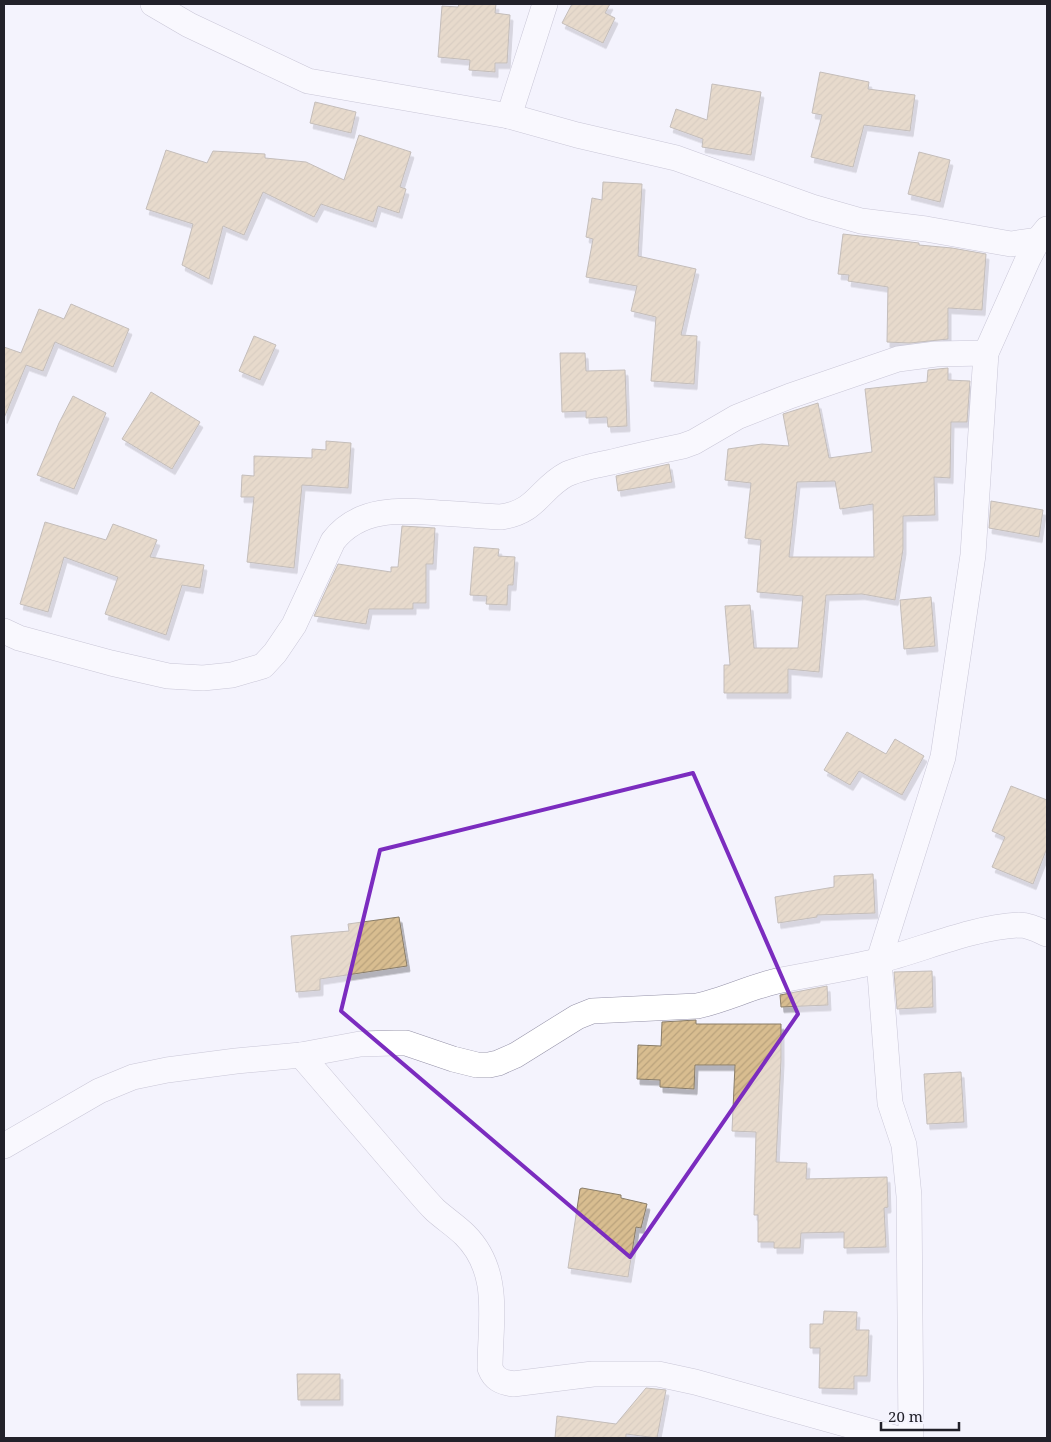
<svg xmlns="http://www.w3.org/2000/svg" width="1051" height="1442" font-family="'Noto Serif',serif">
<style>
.building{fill:url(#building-hatch);stroke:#897d69;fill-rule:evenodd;filter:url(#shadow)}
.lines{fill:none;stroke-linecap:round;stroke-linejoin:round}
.minor-casing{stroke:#9592a8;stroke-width:26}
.minor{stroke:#fff;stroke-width:25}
.marked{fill:none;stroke:#7b2cbf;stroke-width:4;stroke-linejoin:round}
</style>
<defs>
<pattern id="building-hatch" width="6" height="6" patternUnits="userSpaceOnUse" patternTransform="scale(1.25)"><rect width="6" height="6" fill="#d8bd90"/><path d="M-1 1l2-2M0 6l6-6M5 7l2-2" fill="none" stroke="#b9a27c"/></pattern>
<filter id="shadow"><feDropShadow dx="3" dy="5.5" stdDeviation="0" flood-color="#0004"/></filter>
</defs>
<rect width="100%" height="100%" fill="#f4f3fd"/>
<!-- building -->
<g class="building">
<path d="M459,4H496L495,13L510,15L507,63H495V72L469,70L470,60L438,57L442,6L458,7Z"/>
<path d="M572,4H610L605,13L615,18L603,43L562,23Z"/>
<path d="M820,72L869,82L868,89L915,95L910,131L864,125L853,167L811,157L822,115L812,113Z"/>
<path d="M712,84L761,92L751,155L702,147L703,139L670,127L676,109L707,120Z"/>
<path d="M315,102L356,112L351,133L310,123Z"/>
<path d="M359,135L411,152L400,187L406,189L399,213L378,206L373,222L321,204L314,217L263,192L244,235L223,226L209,279L182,265L193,224L146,209L166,150L207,163L213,151L265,154V158L306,162L344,180Z"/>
<path d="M919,152L950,160L940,202L908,194Z"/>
<path d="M603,182L642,184L638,256L696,269L681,335L697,336L694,384L651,381L656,317L631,311L637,286L586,277L593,239L586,237L592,198L602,200Z"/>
<path d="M843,234L919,243V245L952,248L986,254L982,310L948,308V339L910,343L887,342L888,287L848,281L849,275L838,274Z"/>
<path d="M71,304L129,329L113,367L55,342L43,371L26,365L4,418V347L21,353L39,309L64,319Z"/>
<path d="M254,336L276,345L260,380L239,371Z"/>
<path d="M560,353H585L586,371L625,370L627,426L608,427L607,417L586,418V411L562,412Z"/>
<path d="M948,368V380L970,381L967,422H951L950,478L934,477L935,515L903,516V549L895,600L862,594L826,595L819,672L788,669V693H724V665H730L725,606L750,605L754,648H798L803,596L757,592L761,540L745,538L751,483L725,480L728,449L762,444L789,446L783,414L818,403L829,458L872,452L865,389L927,382L928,370ZM835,481L840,509L873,504L874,557H789L797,482Z"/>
<path d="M151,392L200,422L172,469L122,439Z"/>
<path d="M73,396L106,413L74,489L37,475L59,423Z"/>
<path d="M326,441L351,443L348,488L302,485L294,568L247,562L254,497H241L242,475L254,476V456L312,458V449L326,450Z"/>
<path d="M669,464L672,482L618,491L616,476Z"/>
<path d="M991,501L1043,510L1039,537L989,528Z"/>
<path d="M45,522L106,540L113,524L157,540L150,557L204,565L200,588L182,585L166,635L105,614L118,577L64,557L48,612L20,604Z"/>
<path d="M402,526L435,528L433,564H426V603H413V609H369L366,624L314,616L338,564L391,572V567H398Z"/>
<path d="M474,547L499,549L498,556L515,557L513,585H508L507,605L486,604L487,596L470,595Z"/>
<path d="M931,597L935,646L904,649L900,600Z"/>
<path d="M847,732L886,754L895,739L924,756L902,795L859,771L850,785L824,770Z"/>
<path d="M1011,786L1047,800V848L1033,884L992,867L1005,837L992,831Z"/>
<path d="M873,874L875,913L817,915V917L778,923L775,897L834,887V876Z"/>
<path d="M399,917L407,966L320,979V990L296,992L291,936L349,931L348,924Z"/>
<path d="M932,971L933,1007L897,1009L894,972Z"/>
<path d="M827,986L828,1005L781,1007L780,995Z"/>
<path d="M696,1020V1024H781V1060L776,1162L807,1163L806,1179L887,1177L888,1207L884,1208L886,1247L844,1248V1232L801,1233L800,1248H774V1242H758V1215H754L756,1132L732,1131L735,1065H695L694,1089L660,1087V1080L637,1079L638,1045L661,1046L662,1022Z"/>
<path d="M961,1072L964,1122L927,1124L924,1074Z"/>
<path d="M582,1188L621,1195V1198L647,1204L641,1228L636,1227L628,1277L568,1268L580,1189Z"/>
<path d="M824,1311L857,1312L856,1330H869L867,1376H854V1389L819,1388L820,1348H810V1324H823Z"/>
<path d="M297,1374H340V1400H298Z"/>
<path d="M646,1388L666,1390L657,1438L626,1434V1438H555L557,1416L616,1424Z"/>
</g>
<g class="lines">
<!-- minor casing -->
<g class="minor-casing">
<g id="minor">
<path d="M153,4L189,25L308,81L509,116L577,135L676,158L812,207L861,221L926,229L1011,244L1038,240"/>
<path d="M509,116L545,4"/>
<path d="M4,631L19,638L111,663L168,676L203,678L232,675L263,666L275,653L294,625L333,541C359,507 400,510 439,513C460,514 480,516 501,517C537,512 540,488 567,474C581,468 597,465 612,462C636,456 659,451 683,446L694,442L737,417L790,396L898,359L936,354L986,353"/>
<path d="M301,1055L417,1190C423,1197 429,1204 435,1210C445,1219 456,1226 465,1235C502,1272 490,1321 490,1368C494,1379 501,1382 513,1384L593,1374H658L695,1382L895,1438"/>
<path d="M4,1146L99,1091L133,1077L167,1070L236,1061L301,1055L360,1044L394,1043H406L453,1059L477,1065H489L498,1063L516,1055L577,1017L592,1011L697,1006C725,1000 750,987 777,981C811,974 845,969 878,961C925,949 970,928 1019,925C1029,925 1038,930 1047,934"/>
<path d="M911,1438L909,1196L904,1145L890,1103L879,960L943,757L973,555L986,353L1028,259L1038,240L1047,229"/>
</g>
</g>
<!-- minor -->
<use href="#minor" class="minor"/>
</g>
<!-- marked area -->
<path d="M0 0H1051V1442H0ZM693,773L798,1014L630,1257L341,1011L380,850Z" fill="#f4f3fd" fill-opacity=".55" fill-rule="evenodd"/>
<path class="marked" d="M693,773L798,1014L630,1257L341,1011L380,850Z"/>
<!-- border -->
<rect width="1051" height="1442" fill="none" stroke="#22212a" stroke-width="10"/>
<!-- scale -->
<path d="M881 1422v8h78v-8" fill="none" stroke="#22212a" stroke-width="2.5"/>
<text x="888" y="1422" font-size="15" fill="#22212a" stroke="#f4f3fd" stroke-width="4" paint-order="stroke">20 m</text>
</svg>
